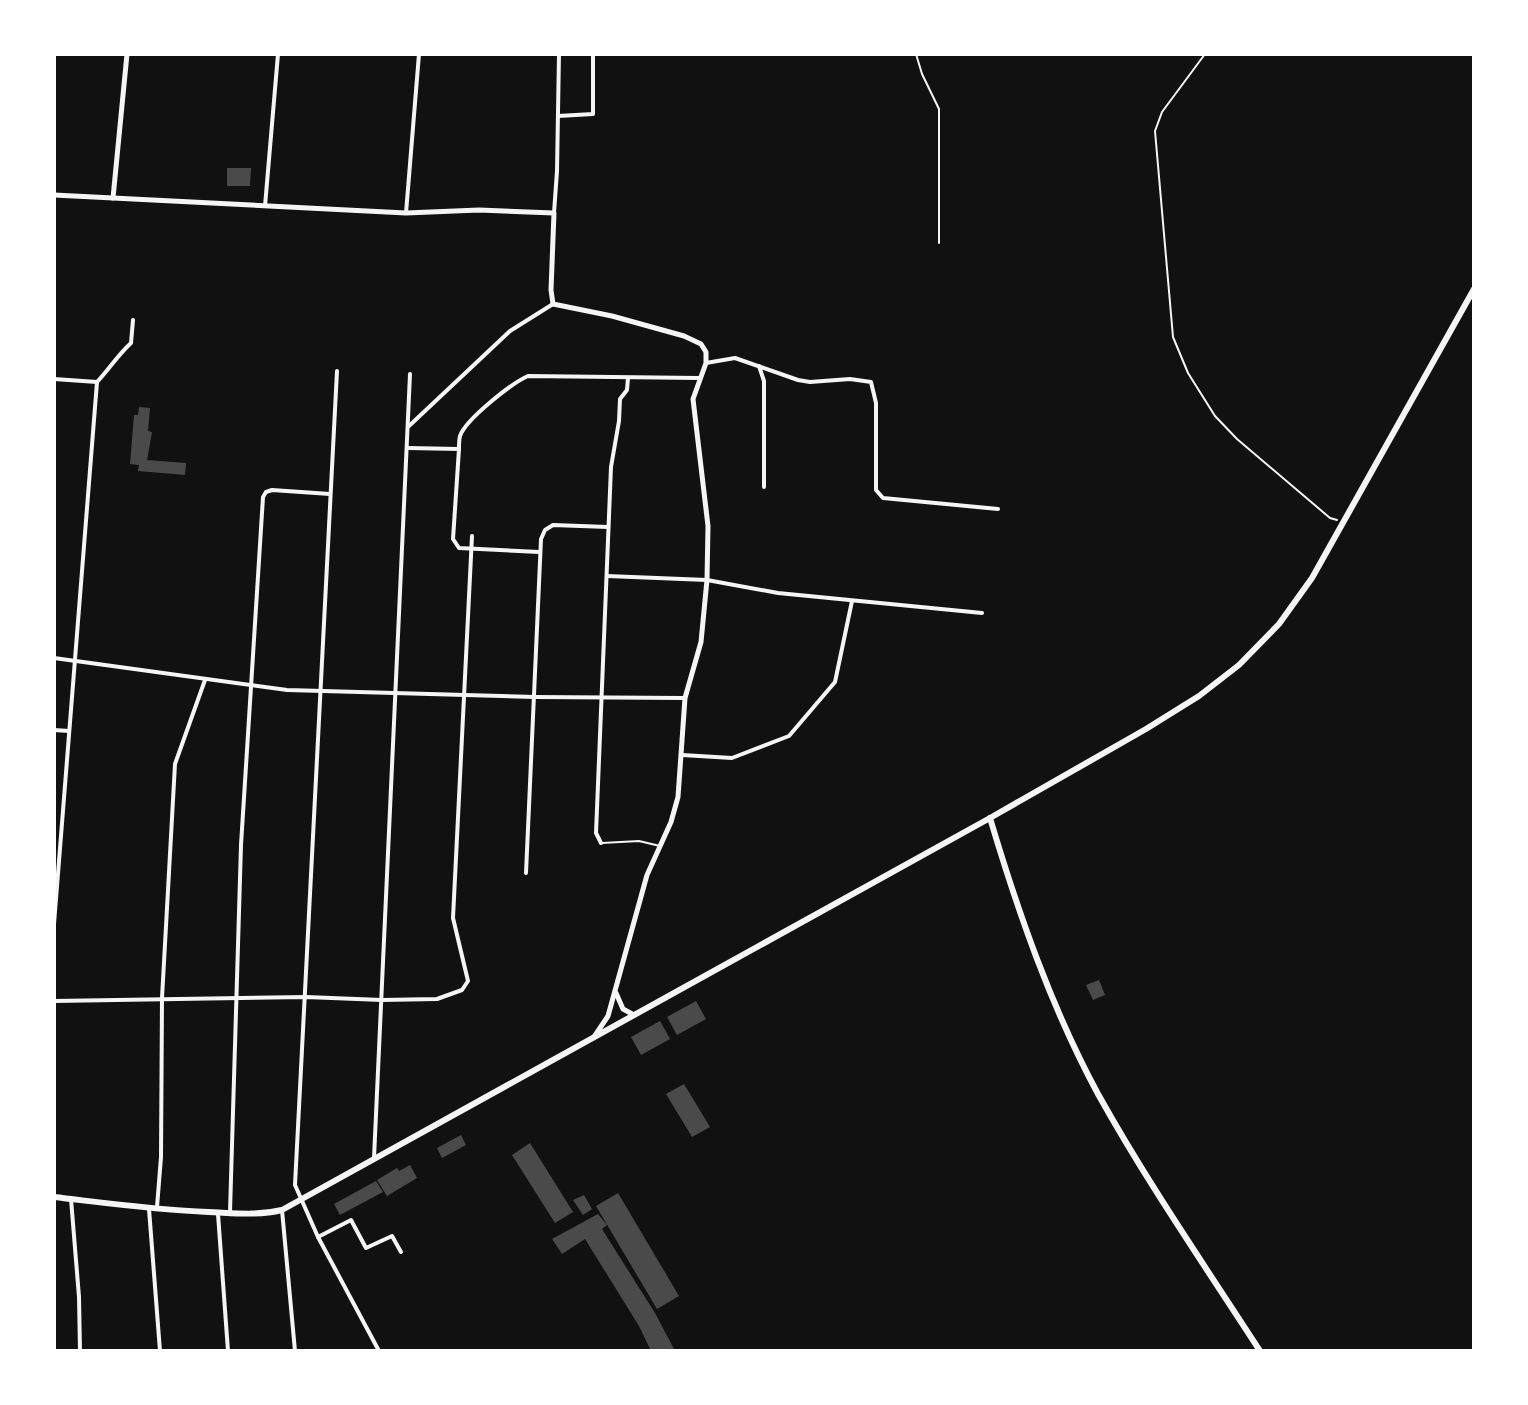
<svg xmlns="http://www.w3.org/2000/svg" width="1528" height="1405" font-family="'Open Sans',sans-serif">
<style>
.building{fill:#4a4a4a}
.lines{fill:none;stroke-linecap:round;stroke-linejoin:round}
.path{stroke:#f5f5f5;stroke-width:2}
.service{stroke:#f5f5f5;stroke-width:2}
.minor{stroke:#f5f5f5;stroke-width:4}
.tertiary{stroke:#f5f5f5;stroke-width:5}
.primary{stroke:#f5f5f5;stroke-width:6}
</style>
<rect width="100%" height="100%" fill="#111"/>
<!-- building -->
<g class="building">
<path d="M227,168H251L250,186H227Z"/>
<path d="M139,407L150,408L148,431L152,432L147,460L186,463L185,475L138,471L139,465L130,464L134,415H138Z"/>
<path d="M1099,980L1105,995L1093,1000L1086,985Z"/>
<path d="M696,1001L706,1019L677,1035L667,1017Z"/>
<path d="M660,1021L670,1039L641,1055L631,1037Z"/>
<path d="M684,1084L710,1127L692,1137L666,1094Z"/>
<path d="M461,1135L466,1145L442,1158L437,1148Z"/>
<path d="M530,1143L573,1212L555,1223L512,1155Z"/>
<path d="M410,1165L417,1178L387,1196L377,1180L397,1168L399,1171Z"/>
<path d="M376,1181L383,1192L340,1215L334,1204Z"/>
<path d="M618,1193L679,1296L657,1309L596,1206Z"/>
<path d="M584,1195L592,1209L583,1215L573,1200Z"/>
<path d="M598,1214L607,1225L602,1229L655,1313L674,1349L671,1351H651L639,1326L585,1239L562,1254L552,1239Z"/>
</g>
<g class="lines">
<!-- path -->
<path class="path" d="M1205,54L1162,112L1155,131L1173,337L1188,373L1215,416L1237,439L1330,518L1337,520"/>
<!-- service -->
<g class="service">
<path d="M916,54L922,74L939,109V243"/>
<path d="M602,843L639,841L660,846"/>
</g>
<!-- minor -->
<g class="minor">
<path d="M558,116L593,114V54"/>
<path d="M265,206L278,54"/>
<path d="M406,213L419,54"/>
<path d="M554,213L557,171L559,54"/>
<path d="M706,363L735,358L798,380L810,382L850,379L871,382L876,403V490L883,498L998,509"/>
<path d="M759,366L764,381V487"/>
<path d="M337,371L295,1185L318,1237L379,1351"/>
<path d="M54,379L97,382"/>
<path d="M409,426L510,331L553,304"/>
<path d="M408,448L459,449C459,445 459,440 460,436C466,419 512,383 528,376L699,378"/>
<path d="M459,449L453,539L459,548L539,552"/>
<path d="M607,576L707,580L778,593L982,613"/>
<path d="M54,658L287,690L535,697L685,698"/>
<path d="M54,730L69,731"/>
<path d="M682,755L732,758L789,736L835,682L852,601"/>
<path d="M601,843L596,833L611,467L619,421L620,399L627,390L628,378"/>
<path d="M526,873L541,539L545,530L553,525L608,527"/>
<path d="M54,924L97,382C109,369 118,355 131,343L133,320"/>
<path d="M54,1001L306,997L382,1000L437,999L462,990L468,981L453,918L472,536"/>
<path d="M374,1158L410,374"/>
<path d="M71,1199L79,1297L80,1351"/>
<path d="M157,1207L161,1157L162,998L175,764L205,680"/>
<path d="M149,1209L160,1351"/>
<path d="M282,1210L295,1351"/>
<path d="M230,1212L241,845L263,497L266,492L272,490L330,494"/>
<path d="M218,1214L228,1351"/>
<path d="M318,1237L351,1220L366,1248L392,1236L401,1252"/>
</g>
<!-- tertiary -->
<g class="tertiary">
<path d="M54,195L406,213L479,210L554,213L551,290L553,304L612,316L684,336L701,344L706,352V363L693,399L708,526L707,580L701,642L685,698L678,797L671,822L647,875L608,1016L594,1037"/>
<path d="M113,198L127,54"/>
<path d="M616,993L623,1009L634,1015"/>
</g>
<!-- primary -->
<g class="primary">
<path d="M990,818C1018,912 1051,1007 1098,1094C1147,1182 1205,1266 1260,1351"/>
<path d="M54,1197C106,1203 157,1210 208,1212C234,1213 257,1216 282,1210L990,818L1146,729L1199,696L1239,665L1279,624L1312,578L1474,289"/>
</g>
</g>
<!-- border -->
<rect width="1528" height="1405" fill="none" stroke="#ffffff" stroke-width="112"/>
</svg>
